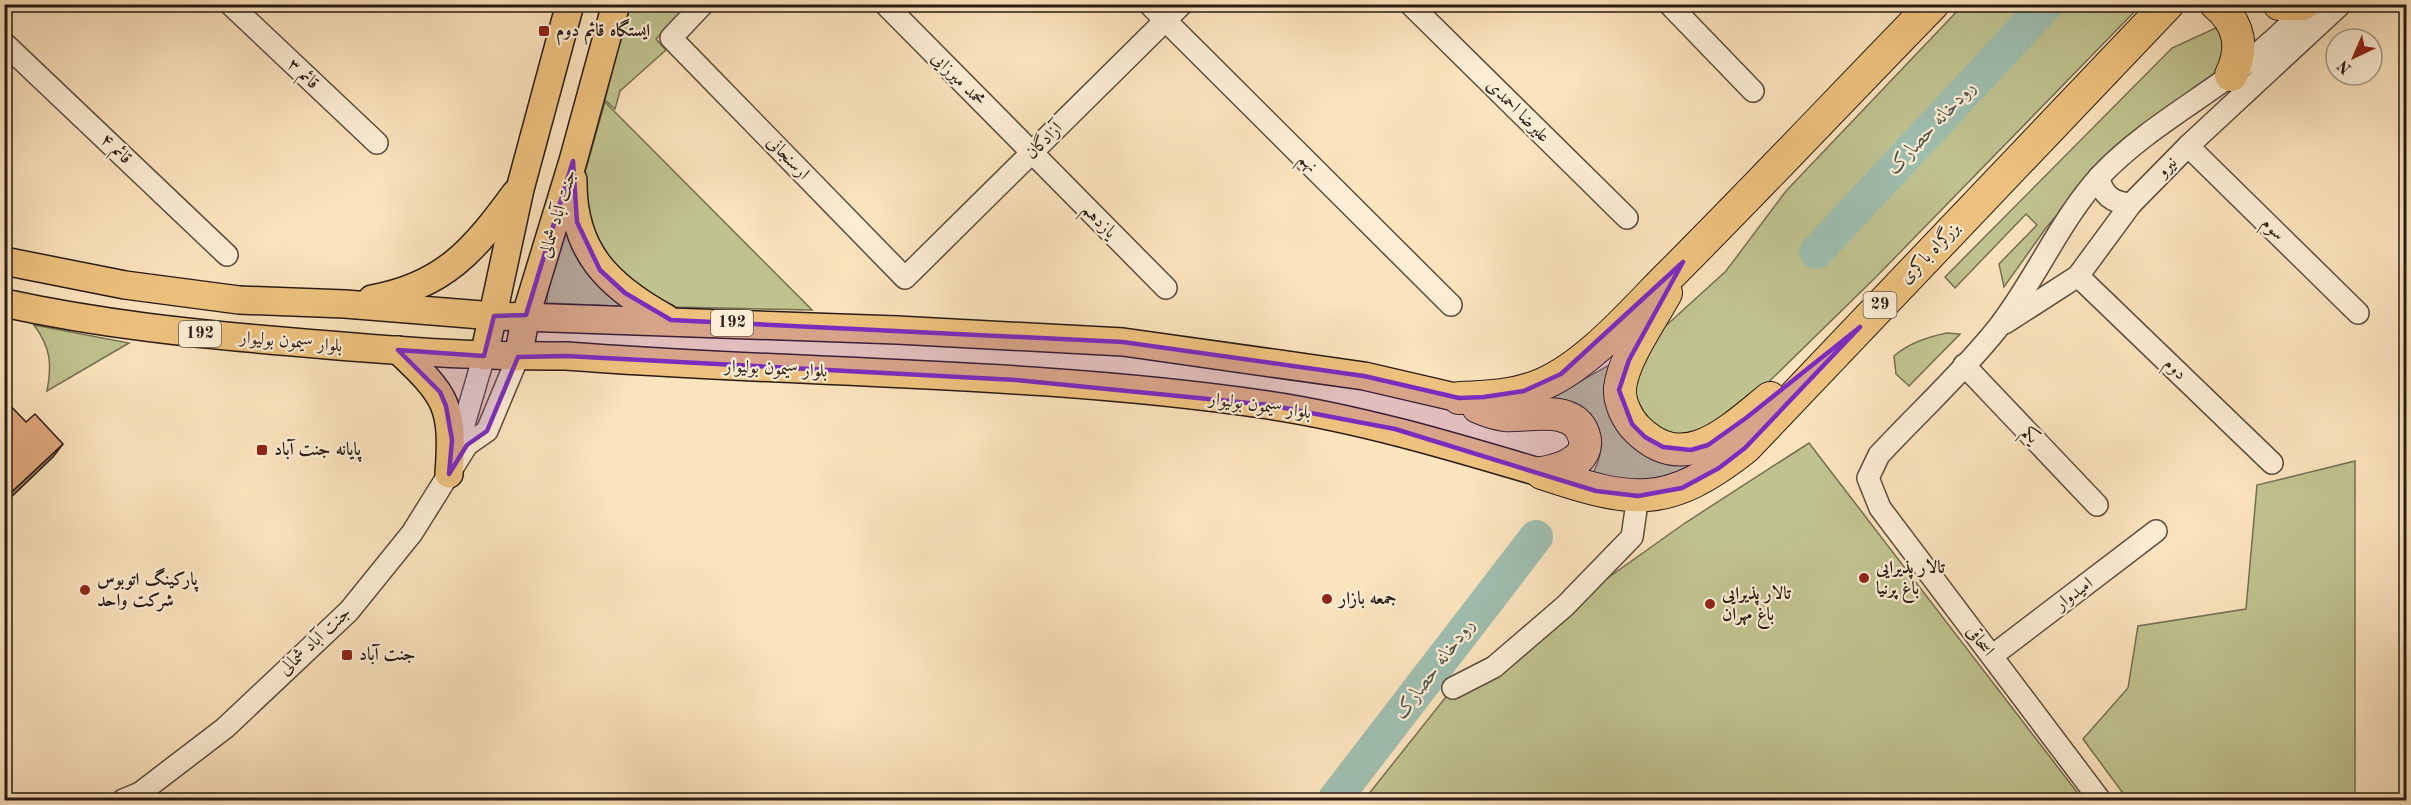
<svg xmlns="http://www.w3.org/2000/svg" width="2411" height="805" font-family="'Old Standard TT',Amiri,serif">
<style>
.green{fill:#c0c390;stroke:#746f52;stroke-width:1.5}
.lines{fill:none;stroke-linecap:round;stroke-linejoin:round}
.river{stroke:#9fbeb0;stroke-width:34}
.minor-casing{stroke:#5d4d3f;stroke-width:24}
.major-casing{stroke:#281b15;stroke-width:30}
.highway-casing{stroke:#281b15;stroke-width:34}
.minor{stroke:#fcedd4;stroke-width:21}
.major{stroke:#eec27e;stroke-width:27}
.highway{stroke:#eec27e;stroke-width:32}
.shaded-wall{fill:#9e7657;stroke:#281b15;stroke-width:1.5}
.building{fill:#e2a87c;stroke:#281b15;stroke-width:1.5}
.marked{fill:#7b2cbf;fill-opacity:0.2;stroke:#7b2cbf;stroke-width:4.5;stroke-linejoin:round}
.poi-dot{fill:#8f2418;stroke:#fcedd4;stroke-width:2}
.labels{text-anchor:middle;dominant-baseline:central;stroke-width:4.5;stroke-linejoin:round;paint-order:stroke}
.shield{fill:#fcedd4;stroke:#685a4e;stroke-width:1.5}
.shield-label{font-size:16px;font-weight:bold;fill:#281b15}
.poi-label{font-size:18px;font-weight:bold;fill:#281b15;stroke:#fcedd4;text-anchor:start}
.street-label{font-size:18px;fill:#281b15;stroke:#fcedd4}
.water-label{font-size:20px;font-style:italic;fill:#52544b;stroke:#fcedd4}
</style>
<rect width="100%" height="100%" fill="#fbe3bd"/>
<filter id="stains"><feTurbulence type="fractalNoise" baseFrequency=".00333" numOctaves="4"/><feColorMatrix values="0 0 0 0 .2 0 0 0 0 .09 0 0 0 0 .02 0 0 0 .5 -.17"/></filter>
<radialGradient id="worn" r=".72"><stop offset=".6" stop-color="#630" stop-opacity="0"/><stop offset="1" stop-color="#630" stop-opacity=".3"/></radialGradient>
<!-- green -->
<g class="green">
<path d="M628,5H691L656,39L666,50L620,91L615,109L605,100Z"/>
<path d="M1963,5H2141L1877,276L1735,415L1682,445L1639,424L1631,368L1648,342L1726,271L1786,191Z"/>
<path d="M2220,26L2228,44L2221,68L2111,151L2046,228L2004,287L1999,264L2037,225L2026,214L1955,288L1945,277L2172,48Z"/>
<path d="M605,102L812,310L675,307L658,302L601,259L582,183Z"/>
<path d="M567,207L637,307L547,303L549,274Z"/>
<path d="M34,325L129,343L47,391C52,364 51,348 34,325Z"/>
<path d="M1947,333L1960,334L1909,386L1896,374L1894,356C1909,343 1927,337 1947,333Z"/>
<path d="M1611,364L1610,411L1699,457L1700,468L1629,485L1593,473C1604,453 1606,421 1581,410C1570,405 1555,404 1543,402Z"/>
<path d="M1809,443L2083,800H1364L1453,688L1685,523Z"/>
<path d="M2355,461V800H2128L2083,739L2128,688L2138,626L2246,609L2257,485Z"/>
</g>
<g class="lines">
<!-- river -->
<g class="river">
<path d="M1816,252L2047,4"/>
<path d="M1334,800L1536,537"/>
</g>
<!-- minor casing -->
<g class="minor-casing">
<g id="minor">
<path d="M230,4L377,143"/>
<path d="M703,4L671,38L905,278L1182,4"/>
<path d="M885,4L1166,288"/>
<path d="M1149,4L1451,305"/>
<path d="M1410,4L1627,218"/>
<path d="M1669,4L1753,91"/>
<path d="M4,43L227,255"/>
<path d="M2188,146L2358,313"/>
<path d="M2099,177C2102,195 2113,203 2131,204"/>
<path d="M2078,276L2272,463"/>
<path d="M2005,323L2078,276L2131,204L2188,146L2341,4"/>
<path d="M1964,365L2097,505"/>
<path d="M467,445L464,424L484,356"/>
<path d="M1992,656L2156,531"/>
<path d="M1453,688L1494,667L1565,606L1632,537L1638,496"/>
<path d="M123,800L140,793L225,728L349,611L412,533L467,445L487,431L518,357"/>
<path d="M2100,800L1880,508L1868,478L1879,455C1918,413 1961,374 1997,329C2035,281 2059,221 2101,175C2138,136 2186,108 2230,76C2259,54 2285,30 2311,4"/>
</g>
</g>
<!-- major casing -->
<g class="major-casing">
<g id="major">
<path d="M573,180C572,251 608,286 666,318"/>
<path d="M4,261L125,285L239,300L345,304L494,316L897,330L1123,342L1364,376L1459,398"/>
<path d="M372,299C444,286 474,250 515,194"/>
<path d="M4,303C100,324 196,334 293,342C384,350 475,357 566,356C800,374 1036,371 1268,405C1361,419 1451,446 1542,473"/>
<path d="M398,350C447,396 454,406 449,474"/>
<path d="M484,356L520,189L570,4"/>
<path d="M518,357L526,315L573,161L616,4"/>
</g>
</g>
<!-- highway casing -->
<g class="highway-casing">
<g id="highway">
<path d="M2216,4C2240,24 2244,48 2231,75"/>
<path d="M2279,4H2303"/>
<path d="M1666,293C1652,319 1623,359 1620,388C1619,402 1627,419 1637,429C1685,477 1730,430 1770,398"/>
<path d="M1459,398C1488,397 1516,396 1543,384C1591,363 1636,308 1673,272C1761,184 1846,93 1933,4"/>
<path d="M1478,407C1487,411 1496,414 1505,415C1529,417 1578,402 1585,440C1586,448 1582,456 1576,460C1566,468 1554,471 1542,473"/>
<path d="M1542,473C1632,503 1666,510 1745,448L2168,4"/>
</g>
</g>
<!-- minor -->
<use href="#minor" class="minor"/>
<!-- major -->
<use href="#major" class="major"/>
<!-- highway -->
<use href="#highway" class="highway"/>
</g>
<!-- shaded-wall -->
<path class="shaded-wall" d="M63,444L53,457L4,504V499Z"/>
<!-- building -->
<g class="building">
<path d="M4,381L11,389L4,394Z"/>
<path d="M4,399L26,422L35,414L63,444L4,499Z"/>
</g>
<!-- marked area -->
<path class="marked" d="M573,161L577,222L600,270L625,293L671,320L1123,342L1364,376L1459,398L1484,397L1524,391L1561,374L1683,262L1629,360L1619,390L1632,424L1645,437L1663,447L1691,450L1708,445L1746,418L1860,327L1745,448L1719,468L1682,488L1638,496L1596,491L1395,429L1269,405L1016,380L566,356L518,357L487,431L467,445L449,474L452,440L446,406L440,392L398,350L484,356L494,316L526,315Z"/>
<!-- markers -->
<g class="poi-dot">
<rect x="538" y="25" width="12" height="12" rx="3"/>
<rect x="256" y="444" width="12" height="12" rx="3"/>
<circle cx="1864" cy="578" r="6"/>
<circle cx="85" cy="590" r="6"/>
<circle cx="1327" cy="599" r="6"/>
<circle cx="1710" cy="604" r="6"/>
<rect x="341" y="649" width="12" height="12" rx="3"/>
</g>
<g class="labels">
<!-- shield labels -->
<g class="shield">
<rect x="1863.5" y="292" width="33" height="26" rx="4.5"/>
<rect x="711" y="310" width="42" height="26" rx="4.5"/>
<rect x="179" y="321" width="42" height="26" rx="4.5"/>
</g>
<g class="shield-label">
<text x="1880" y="305">29</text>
<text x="732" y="323">192</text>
<text x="200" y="334">192</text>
</g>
<!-- poi labels -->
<g class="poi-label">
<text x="556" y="31">ایستگاه قائم دوم</text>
<text x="274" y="450">پایانه جنت آباد</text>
<text x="1876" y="568">تالار پذیرایی<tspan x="1876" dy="21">باغ پرنیا</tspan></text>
<text x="97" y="580">پارکینگ اتوبوس<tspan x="97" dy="21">شرکت واحد</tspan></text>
<text x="1722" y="594">تالار پذیرایی<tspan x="1722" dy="21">باغ مهران</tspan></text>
<text x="1339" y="599">جمعه بازار</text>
<text x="359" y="655">جنت آباد</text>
</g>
<!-- street labels -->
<g class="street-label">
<text transform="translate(303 74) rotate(43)">قائم ۳</text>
<text transform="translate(958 79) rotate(45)">محمد میرزایی</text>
<text transform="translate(1518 111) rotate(45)">علیرضا احمدی</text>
<text transform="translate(1044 141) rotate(-45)">آزادگان</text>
<text transform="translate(116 149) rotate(44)">قائم ۴</text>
<text transform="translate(788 158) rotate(46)">ارسنجانی</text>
<text transform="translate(1308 163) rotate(45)">نهم</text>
<text transform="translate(2167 167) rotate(-46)">نیرو</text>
<text transform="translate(558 214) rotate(-73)">جنت آباد شمالی</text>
<text transform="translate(1099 221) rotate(45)">یازدهم</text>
<text transform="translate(2273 229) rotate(44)">سوم</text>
<text transform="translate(1930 253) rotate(-46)">بزرگراه باکری</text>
<text transform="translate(291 342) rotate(5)">بلوار سیمون بولیوار</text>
<text transform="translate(776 369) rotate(3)">بلوار سیمون بولیوار</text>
<text transform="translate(2175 369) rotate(44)">دوم</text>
<text transform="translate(1260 406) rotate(8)">بلوار سیمون بولیوار</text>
<text transform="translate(2030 435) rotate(46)">یکم</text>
<text transform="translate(2074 594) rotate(-37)">امیدوار</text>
<text transform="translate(315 641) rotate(-43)">جنت آباد شمالی</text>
<text transform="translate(1980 641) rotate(53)">اسحاقی</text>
</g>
<!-- water labels -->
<g class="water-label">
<text transform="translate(1932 128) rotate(-47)">رودخانه حصارک</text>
<text transform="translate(1435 669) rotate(-53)">رودخانه حصارک</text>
</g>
</g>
<!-- margin -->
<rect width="2411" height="805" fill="none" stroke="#fbe3bd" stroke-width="24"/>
<rect x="6" y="6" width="2399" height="793" fill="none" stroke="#281b15" stroke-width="3"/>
<rect x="12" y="12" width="2387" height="781" fill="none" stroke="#281b15" stroke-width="1.5"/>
<!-- north arrow -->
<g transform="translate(2354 57) rotate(224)"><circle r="28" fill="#fcedd4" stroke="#a79988" stroke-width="1.5"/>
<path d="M0-4.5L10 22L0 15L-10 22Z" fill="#8f2418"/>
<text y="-9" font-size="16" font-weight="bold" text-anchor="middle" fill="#281b15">N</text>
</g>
<rect width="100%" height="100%" filter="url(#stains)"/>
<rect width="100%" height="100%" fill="url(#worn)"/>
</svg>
